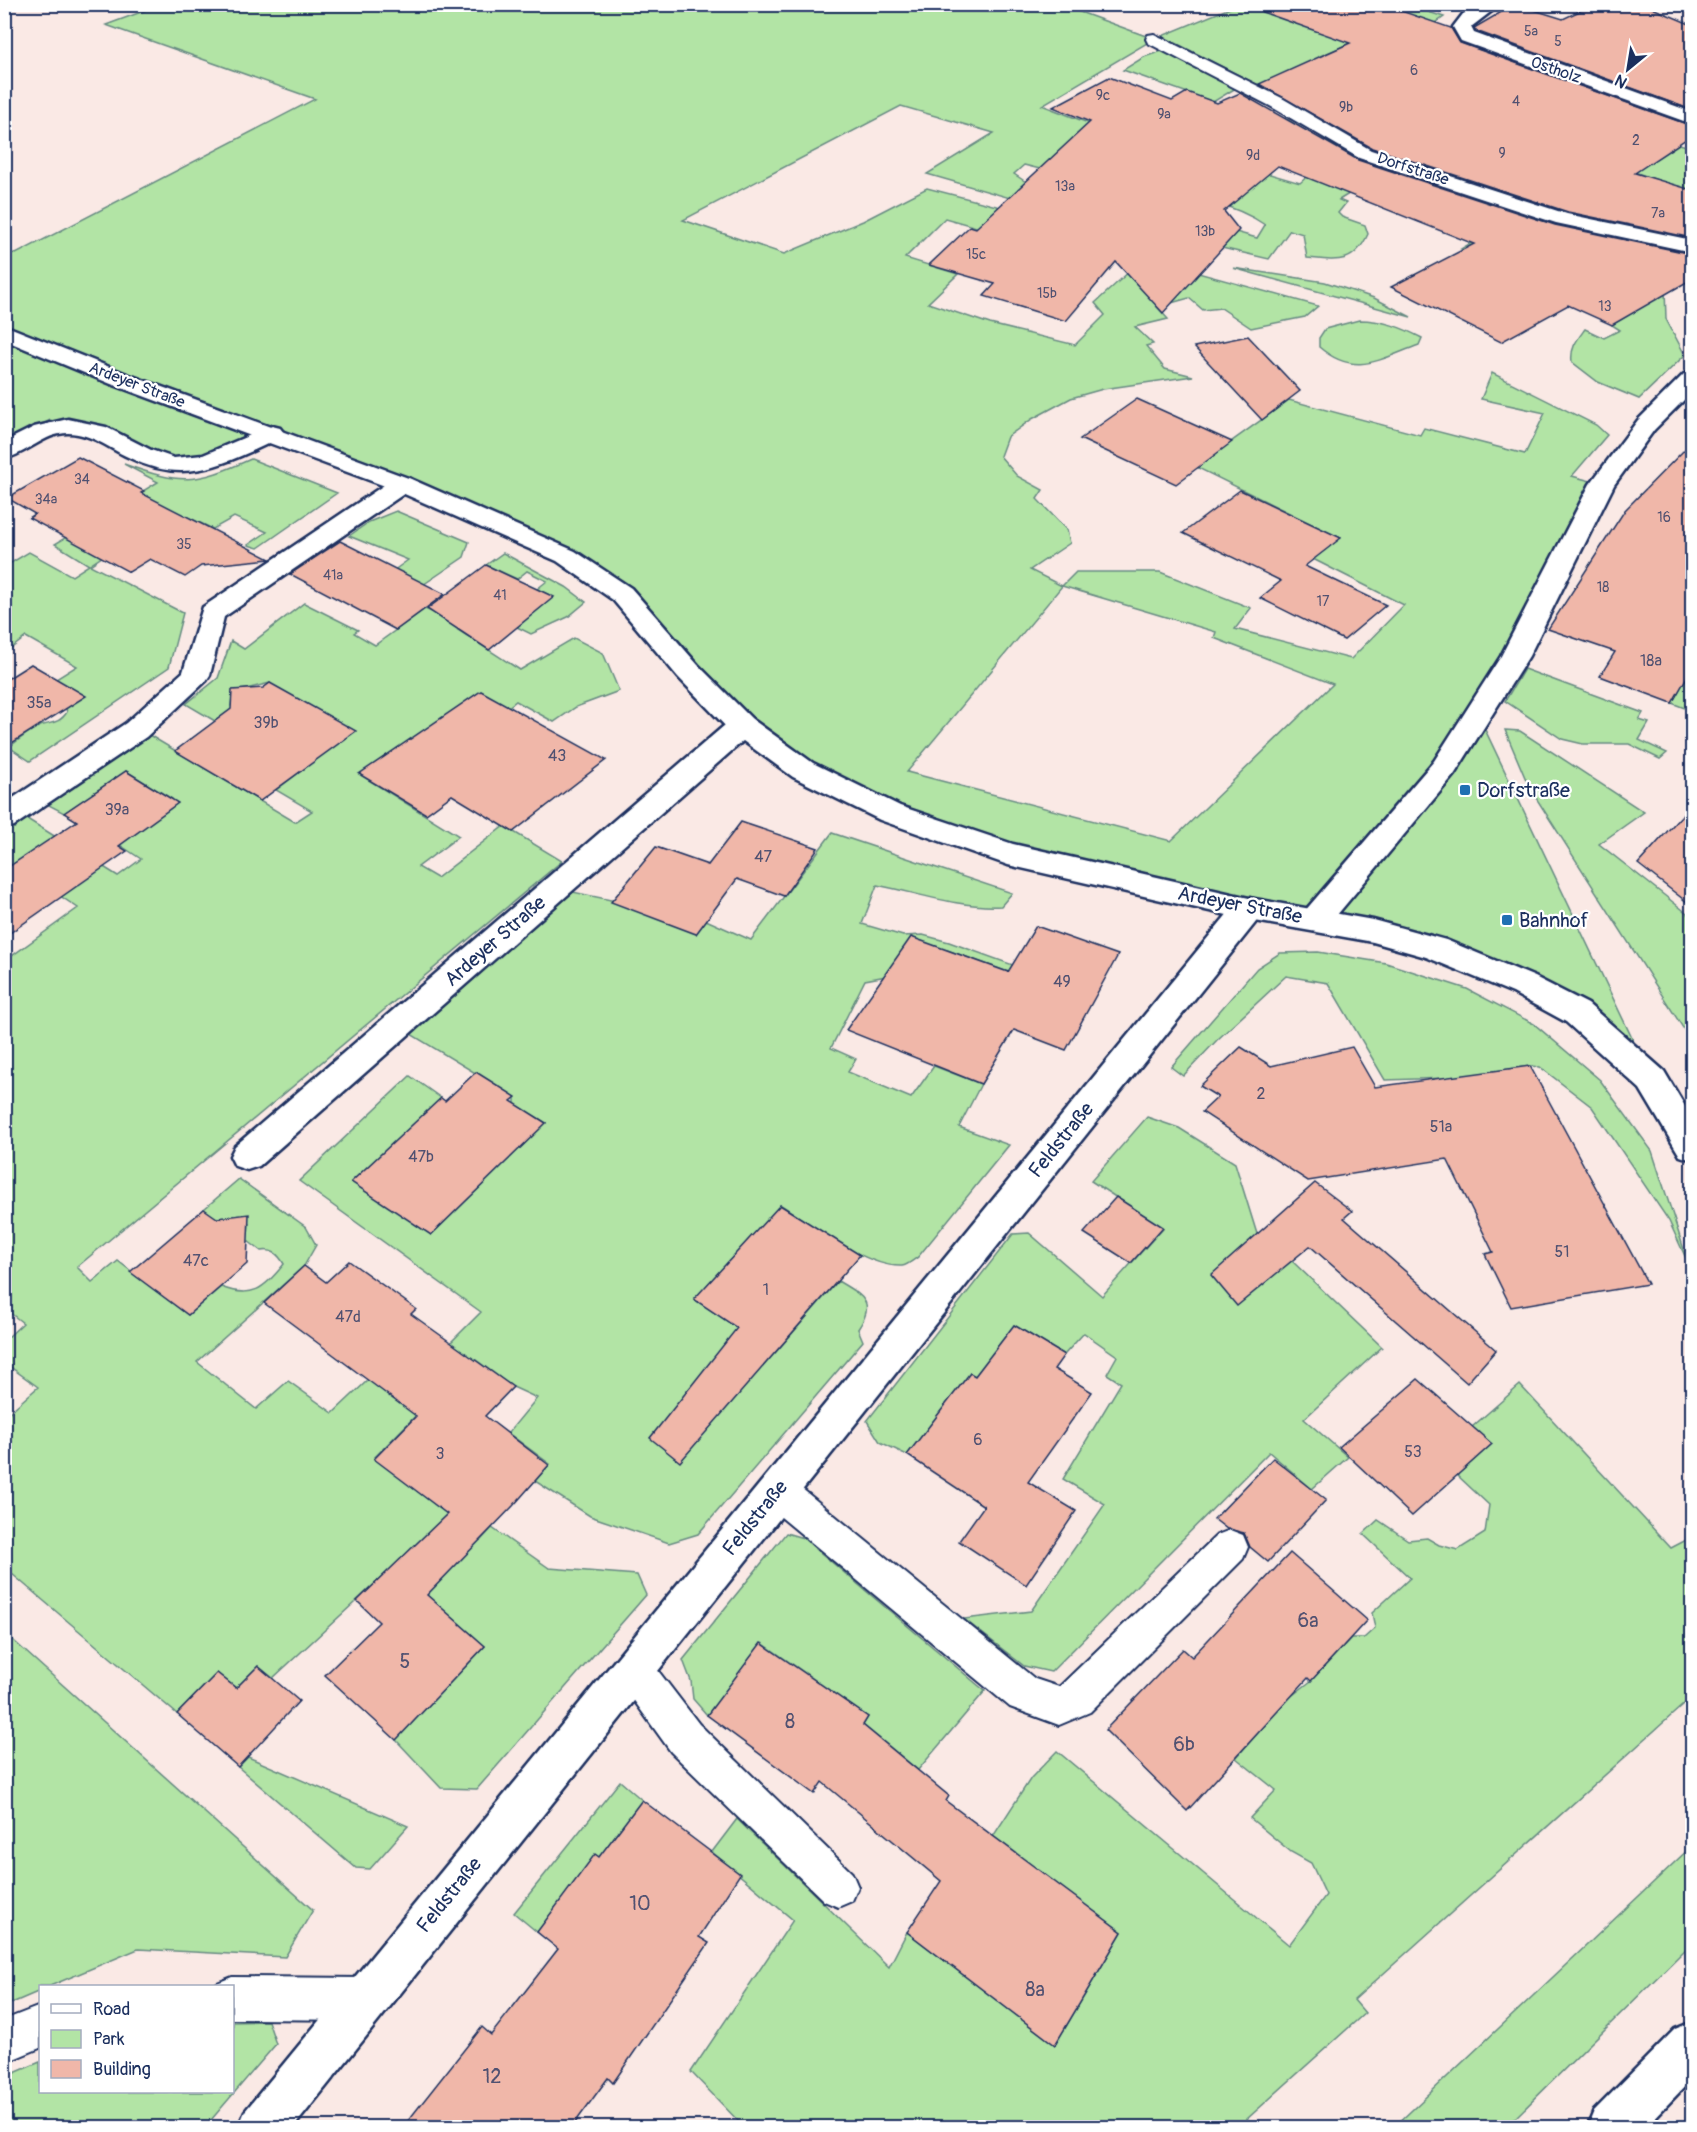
<svg xmlns="http://www.w3.org/2000/svg" width="1697" height="2132" font-family="Pangolin,sans-serif">
<style>
.green{fill:#b2e4a5;stroke:#668a82;stroke-width:1.5;fill-rule:evenodd}
.building{fill:#f0b7a9;stroke:#1b2f5e;stroke-width:1.5}
.lines{fill:none;stroke-linecap:round;stroke-linejoin:round}
.service-casing{stroke:#1b2f5e;stroke-width:4}
.minor-casing{stroke:#1b2f5e;stroke-width:5}
.secondary-casing{stroke:#1b2f5e;stroke-width:5}
.service{fill:#fff;fill-rule:evenodd}
.minor{fill:#fff;fill-rule:evenodd}
.secondary{fill:#fff;fill-rule:evenodd}
.poi-dot{fill:#1f6fb2;stroke:#fff;stroke-width:2}
.labels{text-anchor:middle;dominant-baseline:central;stroke-width:4.5;stroke-linejoin:round;paint-order:stroke}
.far-number-label{font-size:14px;fill:#505171}
.far-street-label{font-size:16px;fill:#1b2f5e;stroke:#fff}
.number-label{font-size:16px;fill:#505171}
.poi-label{font-size:20px;fill:#1b2f5e;stroke:#fff;text-anchor:start}
.street-label{font-size:20px;fill:#1b2f5e;stroke:#fff}
.near-number-label{font-size:20px;fill:#505171}
</style>
<rect width="100%" height="100%" fill="#fae9e5"/>
<filter id="ink" filterUnits="userSpaceOnUse"><feTurbulence type="fractalNoise" baseFrequency=".0167" numOctaves="2"/><feDisplacementMap in="SourceGraphic" scale="12" xChannelSelector="R" yChannelSelector="G"/><feConvolveMatrix kernelMatrix="1 2 1 2 8 2 1 2 1" color-interpolation-filters="sRGB"/></filter>
<g filter="url(#ink)">
<!-- green -->
<g class="green">
<path d="M1058,4L1154,39L1042,105L1160,151L1213,157L1300,183L1314,170L1266,127L1287,119L1316,137L1389,169L1339,200L1346,203L1338,213L1342,217L1365,225L1368,234C1354,265 1337,261 1307,258L1303,234L1290,230L1269,259L1222,248L1236,232L1257,238L1265,225C1226,198 1175,195 1127,187C1092,181 1058,174 1024,165L1014,174L1026,182L1010,198L927,174L994,133L901,106L683,220L784,254L863,221L927,188L1012,210L1008,236L945,218L905,258L958,274L928,303L990,324L1075,345L1105,315L1095,303L1144,258L1318,306L1305,317L1251,328L1221,308L1203,310L1189,298L1157,307L1168,319L1135,327L1153,344L1146,346L1165,369L1193,376L1103,389L1071,398L1032,419L1007,437L1000,456L1017,476L1043,490L1037,499L1067,530L1070,543L1030,570L1062,586L1076,572H1160L1251,608L1235,629L1351,659L1404,605L1313,559L1340,538L1196,467L1289,400L1420,435L1424,428L1525,454L1545,413L1481,399L1492,373L1596,425L1607,435L1572,476L1602,484L1479,717L1652,1080L1484,960L1008,854L803,770L581,564L272,433L189,465L50,420L5,446L4,251L16,254L315,99L106,25L160,5ZM1062,586L1216,632L1214,638L1333,684L1171,841L907,772Z"/>
<path d="M1237,5H1407L1444,17L1434,24L1374,33L1320,56L1630,188L1595,223L1439,173L1442,163L1371,140L1364,145L1280,96L1162,36Z"/>
<path d="M1165,50L1236,88L1213,102L1123,70L1144,57Z"/>
<path d="M1692,143V207L1680,202L1657,180L1603,161L1623,147L1656,159L1679,144L1687,146Z"/>
<path d="M1473,197L1582,231L1686,252L1665,289L1666,319L1685,355L1639,399L1598,382L1572,362C1570,348 1577,340 1585,329L1604,338L1620,330L1612,325L1642,307L1519,273L1461,249L1471,243L1467,200Z"/>
<path d="M1233,268L1325,282L1374,298L1411,317Z"/>
<path d="M1359,320C1382,320 1401,327 1422,338L1419,345C1380,359 1355,378 1319,347V338L1325,329Z"/>
<path d="M251,459L337,493L258,548L248,545L267,532L234,517L213,529L188,517L168,529L154,522L90,565L183,613L169,667L30,761L9,747C18,740 28,732 38,727C49,722 59,725 67,712L56,679L77,666L26,637L5,653L4,567L29,552L72,576L89,565L55,544L158,482L124,464C182,485 195,484 251,459Z"/>
<path d="M396,511L469,542L464,557L411,593L382,579L408,560L349,536L369,522Z"/>
<path d="M503,553L566,587L586,602L568,617L531,634L517,627L553,597L537,589L547,581L527,571L517,579L486,565Z"/>
<path d="M304,603L358,630L354,633L375,645L425,609L464,626L458,630L520,670L574,638L603,653L619,691L576,707L554,722L516,701L478,731L362,776L459,836L418,867L437,878L504,826L562,861L77,1267L92,1282L118,1261L188,1315L221,1287C252,1299 264,1289 284,1264C278,1254 273,1249 261,1251L244,1238L248,1234L249,1223L240,1216L221,1222L204,1209L239,1179L306,1227L316,1245L304,1266L197,1362L256,1409L288,1381L333,1413L420,1331L446,1347L481,1312L299,1181L410,1076L441,1098L431,1235L546,1123L515,1104V1097L409,1033L573,892L706,920L751,940L832,833L1012,893L1001,906C958,908 918,893 877,885L862,924L903,936L923,935L949,942L1013,965L1008,972L947,950L935,967L865,980L831,1048L856,1059L848,1072L911,1098L934,1066L981,1084L959,1127L1009,1145L918,1257C913,1260 908,1265 902,1266C866,1268 811,1224 781,1205L694,1299L775,1353L838,1281C862,1296 877,1301 858,1329L863,1341L698,1534L669,1543L590,1516L535,1481L550,1464L508,1433L537,1398L513,1387L476,1360L446,1390L443,1388L374,1458L481,1540L492,1528L549,1568L637,1575L646,1595L477,1789L441,1788L396,1740L485,1646L394,1566L273,1678L258,1666L236,1688L217,1673L177,1714L5,1568V1416L38,1387L5,1363V1340L23,1323L5,1309V961L78,908L51,890L5,870V831L24,817L118,876L141,859L120,845L171,808L172,799L126,771L64,813L43,802L144,732L295,822L312,811L276,790L297,774L274,761L270,683L242,690L232,697L231,706L234,708L215,721L186,704L218,678L231,641L244,649Z"/>
<path d="M1692,668V711L1672,703Z"/>
<path d="M1524,669L1643,713L1639,720L1649,723L1639,740L1667,753L1660,759L1629,744H1583L1562,739L1505,701Z"/>
<path d="M1505,730L1520,731L1644,812L1599,844L1692,917V1042L1529,787Z"/>
<path d="M1318,952L1386,963L1467,989L1534,1024L1600,1080L1652,1151L1689,1265L1669,1221L1592,1107L1540,1067L1530,1066L1449,1078L1385,1080L1328,983L1286,976L1217,1040L1183,1076L1171,1067L1257,968L1280,953Z"/>
<path d="M1147,1117L1179,1128L1235,1163L1257,1234L1292,1261L1382,1347L1304,1419L1348,1457L1312,1489L1269,1452L1051,1672L1024,1666L964,1619L1031,1611L1105,1504L1063,1479L1121,1383L1107,1374L1117,1356L1084,1333L1064,1355L1014,1325L975,1376L970,1373L907,1455L880,1442L867,1421L1013,1234L1029,1233L1102,1296L1163,1228L1091,1181Z"/>
<path d="M1520,1385L1671,1548L1692,1537V1697L1354,2000L1365,2013L1238,2127H744L691,2072L793,1920L712,1852L737,1819L889,1967L907,1932L1055,2045L1122,1932L992,1838L1031,1778L1057,1751L1289,1945L1326,1895L1311,1863L1291,1852L1250,1818L1276,1790L1236,1758L1285,1701L1311,1681L1351,1638H1364L1375,1628L1372,1613L1410,1578L1363,1534L1378,1520L1408,1540L1427,1538L1439,1545L1458,1550L1485,1533L1489,1505L1457,1475L1492,1444L1472,1427Z"/>
<path d="M786,1533L803,1538L985,1691L918,1770L863,1725L868,1717L762,1643L707,1715L693,1699L691,1681L683,1660Z"/>
<path d="M5,1633L313,1910L285,1957L138,1949L50,1986H40V1991L5,2006Z"/>
<path d="M248,1757L408,1826L370,1869L356,1868L238,1767Z"/>
<path d="M620,1781L642,1800L599,1857L596,1855L537,1932L514,1913Z"/>
<path d="M1692,1846V1943L1506,2127H1394Z"/>
<path d="M268,2021L276,2044L205,2127H5V2077L40,2062V2092H232L233,2022Z"/>
</g>
<!-- building -->
<g class="building">
<path d="M1263,4H1381L1451,28L1460,43L1692,126V135L1635,173L1692,190V238L1568,212L1372,148L1259,84L1350,43L1262,12Z"/>
<path d="M1515,4L1563,19L1594,4H1643L1692,25V110L1476,31L1474,28Z"/>
<path d="M1109,77L1172,101L1187,92L1217,103L1240,93L1358,160L1555,225L1692,254V279L1612,325L1568,305L1501,342L1391,287L1474,244L1278,166L1224,211L1239,230L1163,313L1116,262L1066,321L984,296L995,284L929,265L970,226L976,228L1090,122L1053,107Z"/>
<path d="M1248,336L1300,391L1262,420L1194,347Z"/>
<path d="M1137,399L1232,442L1176,484L1080,439Z"/>
<path d="M1692,442V668L1672,703L1600,676L1615,652L1548,629L1625,510Z"/>
<path d="M78,457L144,491L141,493L270,559L201,566L185,577L150,559L129,572L29,518L35,514L7,498Z"/>
<path d="M1240,490L1341,538L1305,566L1386,605L1344,640L1260,598L1281,581L1183,533Z"/>
<path d="M340,541L445,594L396,630L290,574Z"/>
<path d="M486,565L554,597L489,650L427,609Z"/>
<path d="M31,664L86,696L4,748V681Z"/>
<path d="M270,683L356,731L260,801L175,751L231,709L232,690L263,688Z"/>
<path d="M481,691L606,760L513,832L452,795L426,814L359,774Z"/>
<path d="M126,771L178,803L119,846L127,851L4,937V870L77,821L64,813Z"/>
<path d="M1692,804V906L1638,864Z"/>
<path d="M741,822L818,848L784,896L737,879L696,934L611,902L656,847L708,865Z"/>
<path d="M1036,926L1118,955L1066,1050L1014,1030L981,1084L846,1030L911,937L1008,972Z"/>
<path d="M1241,1047L1271,1066L1352,1047L1375,1087L1530,1066L1648,1284L1511,1307L1485,1254L1493,1252L1447,1159L1308,1181L1202,1112L1218,1097L1200,1086Z"/>
<path d="M476,1072L516,1097L511,1101L546,1123L431,1235L351,1182L441,1098L445,1101Z"/>
<path d="M1315,1183L1352,1211L1344,1218L1496,1350L1467,1383L1310,1246L1237,1306L1211,1275Z"/>
<path d="M1116,1197L1163,1227L1131,1263L1084,1233Z"/>
<path d="M780,1205L860,1255L680,1462L650,1438L737,1328L694,1299Z"/>
<path d="M204,1209L217,1218L249,1214L247,1264L188,1315L130,1272Z"/>
<path d="M349,1261L416,1309L411,1314L513,1387L485,1416L549,1465L513,1506L427,1595L485,1646L396,1740L325,1675L379,1622L357,1601L447,1514L374,1459L416,1416L264,1303L304,1266L326,1282Z"/>
<path d="M1014,1325L1064,1355L1054,1369L1092,1392L1028,1482L1076,1511L1026,1585L959,1541L984,1506L907,1455L970,1373L975,1376Z"/>
<path d="M1418,1379L1492,1444L1412,1516L1339,1447Z"/>
<path d="M1273,1458L1326,1500L1268,1562L1250,1547L1244,1533L1227,1529L1214,1519Z"/>
<path d="M1290,1553L1367,1620L1311,1681L1308,1678L1187,1811L1105,1730L1183,1649L1192,1657Z"/>
<path d="M761,1643L868,1717L863,1725L949,1796L946,1801L1122,1932L1055,2045L907,1932L941,1881L822,1782L814,1794L707,1715Z"/>
<path d="M258,1666L299,1701L238,1767L177,1714L217,1673L236,1688Z"/>
<path d="M642,1800L740,1874L699,1937L709,1943L613,2083L608,2078L572,2127H403L482,2027L491,2035L558,1949L537,1932L595,1854L599,1857Z"/>
</g>
<g class="lines">
<!-- service casing -->
<g class="service-casing">
<g id="service">
<path d="M1154,34L1282,98L1371,150L1567,214L1692,240V252L1556,223L1359,158L1270,106L1148,43L1146,39L1148,35Z"/>
<path d="M777,1475L790,1479L1035,1679L1059,1687L1217,1535L1230,1530L1243,1535L1248,1547L1243,1559L1090,1712L1059,1725L1010,1707L764,1503L759,1491L764,1479Z"/>
<path d="M633,1649L646,1655L699,1724L852,1873L858,1887L852,1901L838,1907L824,1901L671,1752L620,1681L614,1668L620,1655Z"/>
<path d="M232,1977L364,1978L379,1984L385,1999L379,2014L364,2020L232,2019V1986H216L217,1983Z"/>
<path d="M40,2006V2048L4,2063V2020Z"/>
</g>
</g>
<!-- minor casing -->
<g class="minor-casing">
<g id="minor">
<path d="M1479,4H1501L1471,27L1474,33L1692,112V124L1461,41L1453,27L1463,14Z"/>
<path d="M1692,372V392L1654,430L1614,485L1529,656L1454,775L1326,928L1315,931L1304,928L1300,920L1304,912L1434,761L1501,656L1590,484L1638,420L1684,374Z"/>
<path d="M68,419L106,427L151,450L174,458L203,455L272,426L280,428L284,433L280,438C226,463 186,487 128,457C109,448 90,433 68,433C44,433 27,454 4,459V442L34,427Z"/>
<path d="M402,477L411,479L414,484L411,489L224,617L210,675L206,681L146,737L14,826L4,829V804L126,723L183,672L203,607L393,479Z"/>
<path d="M742,717L752,719L756,726L752,733L259,1166L247,1170L235,1166L230,1156L235,1146L732,719Z"/>
<path d="M1249,898L1260,901L1264,909L1260,917L293,2128H238L245,2111L1238,901Z"/>
<path d="M1692,2022V2079L1645,2128H1587L1594,2111L1675,2029Z"/>
</g>
</g>
<!-- secondary casing -->
<g class="secondary-casing">
<path id="secondary" d="M4,325L127,374L411,479L575,551L631,588L698,665L752,719L813,763L900,806L1013,844L1249,898L1373,920L1446,940L1535,977L1588,1004L1664,1071L1692,1118V1160L1680,1156L1640,1089L1566,1022L1513,993L1426,957L1373,942L1249,920L1008,865L880,820L793,777L732,733L678,677L613,600L557,561L393,489L111,384L4,340Z"/>
</g>
<!-- service -->
<use href="#service" class="service"/>
<!-- minor -->
<use href="#minor" class="minor"/>
<!-- secondary -->
<use href="#secondary" class="secondary"/>
</g>
</g>
<!-- markers -->
<g class="poi-dot">
<rect x="1459" y="784" width="12" height="12" rx="3"/>
<rect x="1501" y="914" width="12" height="12" rx="3"/>
</g>
<g class="labels">
<!-- far-number labels -->
<g class="far-number-label">
<text x="1531" y="31">5a</text>
<text x="1558" y="41">5</text>
<text x="1414" y="70">6</text>
<text x="1103" y="95">9c</text>
<text x="1516" y="101">4</text>
<text x="1346" y="107">9b</text>
<text x="1164" y="114">9a</text>
<text x="1636" y="140">2</text>
<text x="1502" y="153">9</text>
<text x="1253" y="155">9d</text>
<text x="1065" y="186">13a</text>
<text x="1658" y="213">7a</text>
<text x="1205" y="231">13b</text>
<text x="976" y="254">15c</text>
<text x="1047" y="293">15b</text>
<text x="1605" y="306">13</text>
<text x="82" y="479">34</text>
<text x="46" y="499">34a</text>
<text x="1664" y="517">16</text>
<text x="184" y="544">35</text>
<text x="333" y="575">41a</text>
<text x="1603" y="587">18</text>
<text x="500" y="595">41</text>
<text x="1323" y="601">17</text>
</g>
<!-- far-street labels -->
<g class="far-street-label">
<text transform="translate(1556 70) rotate(19)">Ostholz</text>
<text transform="translate(1413 169) rotate(18)">Dorfstraße</text>
<text transform="translate(137 385) rotate(21)">Ardeyer Straße</text>
</g>
<!-- number labels -->
<g class="number-label">
<text x="1651" y="661">18a</text>
<text x="39" y="703">35a</text>
<text x="266" y="723">39b</text>
<text x="557" y="756">43</text>
<text x="117" y="810">39a</text>
<text x="763" y="857">47</text>
<text x="1062" y="982">49</text>
<text x="1261" y="1094">2</text>
<text x="1441" y="1127">51a</text>
<text x="421" y="1157">47b</text>
<text x="1562" y="1252">51</text>
<text x="196" y="1261">47c</text>
<text x="766" y="1290">1</text>
<text x="348" y="1317">47d</text>
<text x="978" y="1440">6</text>
<text x="1413" y="1452">53</text>
<text x="440" y="1454">3</text>
</g>
<!-- poi labels -->
<g class="poi-label">
<text x="1477" y="790">Dorfstraße</text>
<text x="1519" y="920">Bahnhof</text>
</g>
<!-- street labels -->
<g class="street-label">
<text transform="translate(1240 905) rotate(11)">Ardeyer Straße</text>
<text transform="translate(495 941) rotate(-41)">Ardeyer Straße</text>
<text transform="translate(1061 1140) rotate(-51)">Feldstraße</text>
<text transform="translate(755 1518) rotate(-51)">Feldstraße</text>
<text transform="translate(449 1895) rotate(-51)">Feldstraße</text>
</g>
<!-- near-number labels -->
<g class="near-number-label">
<text x="1308" y="1620">6a</text>
<text x="405" y="1661">5</text>
<text x="790" y="1721">8</text>
<text x="1184" y="1744">6b</text>
<text x="640" y="1903">10</text>
<text x="1035" y="1989">8a</text>
<text x="492" y="2076">12</text>
</g>
</g>
<!-- margin -->
<rect width="1697" height="2132" fill="none" stroke="#fff" stroke-width="24"/>
<rect x="12" y="12" width="1673" height="2108" fill="none" stroke="#1b2f5e" stroke-width="2" filter="url(#ink)"/>
<!-- legend -->
<rect x="39" y="1985" width="195" height="108" fill="#ffffff" stroke="#a4acbf" stroke-width="1.5"/>
<rect x="51" y="2004" width="30" height="9" fill="#ffffff" stroke="#a4acbf" stroke-width="1.5"/>
<text x="93" y="2015" font-size="18" fill="#1b2f5e">Road</text>
<rect x="51" y="2030" width="30" height="18" fill="#b2e4a5" stroke="#a4acbf" stroke-width="1.5"/>
<text x="93" y="2045" font-size="18" fill="#1b2f5e">Park</text>
<rect x="51" y="2060" width="30" height="18" fill="#f0b7a9" stroke="#a4acbf" stroke-width="1.5"/>
<text x="93" y="2075" font-size="18" fill="#1b2f5e">Building</text>
<!-- north arrow -->
<g transform="translate(1628 69) rotate(210)" stroke="#ffffff" stroke-width="4.5" paint-order="stroke">
<path d="M0-4.5L10 22L0 15L-10 22Z" fill="#1b2f5e"/>
<text y="-9" font-size="16" font-weight="bold" text-anchor="middle" fill="#1b2f5e">N</text>
</g>
</svg>
